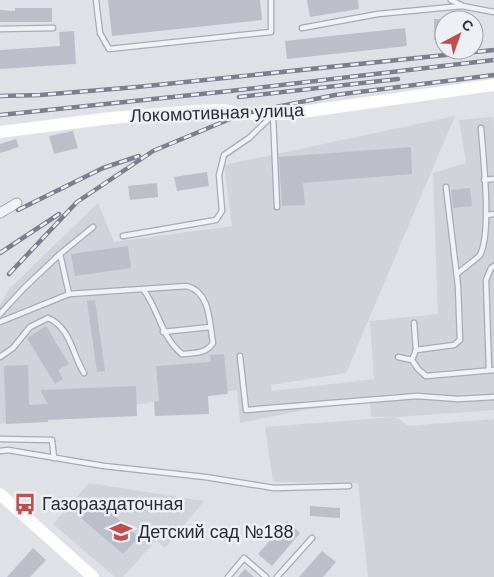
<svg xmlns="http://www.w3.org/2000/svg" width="494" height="577" font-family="Helvetica,sans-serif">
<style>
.built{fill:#d1d3db}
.building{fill:#bcbfc9}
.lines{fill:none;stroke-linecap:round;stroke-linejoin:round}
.lane-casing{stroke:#a8abb4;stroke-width:7}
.street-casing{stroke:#a8abb4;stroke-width:11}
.lane{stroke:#f1f2f5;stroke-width:4.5}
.street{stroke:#f1f2f5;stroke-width:9}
.secondary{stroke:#fff;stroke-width:12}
.rail-casing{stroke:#7a7e8f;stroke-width:4.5}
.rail{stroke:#eef0f4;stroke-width:2.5;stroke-dasharray:8;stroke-linecap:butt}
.labels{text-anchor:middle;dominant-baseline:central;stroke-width:5;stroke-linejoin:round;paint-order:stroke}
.street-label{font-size:18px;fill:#292d3c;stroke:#eef0f4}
.poi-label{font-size:18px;fill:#292d3c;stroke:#eef0f4;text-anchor:start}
</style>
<rect width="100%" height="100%" fill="#dfe1e7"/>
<!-- built -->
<g class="built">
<path d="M455,116L346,373L271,385L272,391L374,379L370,321L438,314L433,173L466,163L459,120L493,117L494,131V410L396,417L408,426L494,419V577H368L358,483L273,482L265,427L395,417H371L370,402L310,409L240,423L237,390L0,424V304L9,289L98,203L114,242L232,226L224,165Z"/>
<path d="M89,483L204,501L165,548L156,540L123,577H115L53,524Z"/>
</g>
<!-- building -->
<g class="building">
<path d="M108,0H260L262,20L112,36Z"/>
<path d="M307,0H358L359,9L310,17Z"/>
<path d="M15,8H52V22H0V10L15,11Z"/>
<rect x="434" y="19" width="10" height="21"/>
<path d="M405,28L407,46L287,59L285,41Z"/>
<path d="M74,31L76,64L0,69V50L60,46L59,32Z"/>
<path d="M73,131L78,148L54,154L49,136Z"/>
<path d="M16,139L19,147L0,153V144Z"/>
<path d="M411,147L412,174L303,183L305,205L282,206L279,157Z"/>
<path d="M207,172L209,186L177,191L174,177Z"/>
<path d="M157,183L158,197L130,200L128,186Z"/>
<path d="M470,188L472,206L453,208L451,190Z"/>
<path d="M128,246L131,268L75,276L71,254Z"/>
<path d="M95,300L105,371L97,372L87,301Z"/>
<path d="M46,326L69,364L58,370L63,379L55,384L27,338Z"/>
<path d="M224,354L228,394L208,396L209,414L155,416L154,402L159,401L156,366L211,362L210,355Z"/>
<path d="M28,365L29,405L48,404L40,390L136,386L137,416L48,420V422L6,424L4,366Z"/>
<path d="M96,500L139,537L123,554L81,518Z"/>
<path d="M310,506L340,508V518L310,516Z"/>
<path d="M287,521L300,533L272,566L258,554Z"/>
<path d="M33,548L46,560L30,577H7Z"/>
<path d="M322,551L336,562L323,577H299Z"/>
<path d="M245,569L254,577H238Z"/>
</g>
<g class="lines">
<!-- lane casing -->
<g class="lane-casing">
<g id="lane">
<path d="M96,0L100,33L109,49L271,32V0"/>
<path d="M451,0L461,5"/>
<path d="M302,28L378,14L462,6L494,12"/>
<path d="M0,29L53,28"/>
<path d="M484,180L494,179"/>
<path d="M487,215L494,214"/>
<path d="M123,236L216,220L222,211L219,175L224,155L249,138L273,115L277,207"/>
<path d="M457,274C461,270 478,258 480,255C492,232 483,156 481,128"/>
<path d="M69,294L187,286C211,293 209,322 213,343C206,354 194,353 182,354C161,337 159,310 143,289"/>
<path d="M0,314L24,288L60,254"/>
<path d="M0,322L69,294L60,254L93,227"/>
<path d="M414,323L416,350L412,360L418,369L426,376L494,370"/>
<path d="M163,332L210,327"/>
<path d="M416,350L454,345L460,340L458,286L446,187"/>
<path d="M240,356L246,410L417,396L458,399L494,397"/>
<path d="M0,357L13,348L30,327L48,318C71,328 72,354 84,373"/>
<path d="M398,357L412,360"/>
<path d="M489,370L486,280L491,268L494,266"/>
<path d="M0,439L52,440L54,458"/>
<path d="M0,451L8,450L104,466L205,477L274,488L349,486"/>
<path d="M228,577L244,558L266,577"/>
<path d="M277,577L312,538"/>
</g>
</g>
<!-- street casing -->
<g class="street-casing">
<path id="street" d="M0,213L17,203"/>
</g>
<!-- lane -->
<use href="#lane" class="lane"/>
<!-- street -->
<use href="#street" class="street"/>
<!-- secondary -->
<g class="secondary">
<path d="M0,132L111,118L194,111L225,110L242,114H288L494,85"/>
<path d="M0,494L93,577"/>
</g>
<!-- rail casing -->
<g class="rail-casing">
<g id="rail">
<path d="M0,96L40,95L137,87L494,50"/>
<path d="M239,97L398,79"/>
<path d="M0,115L230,91L494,60"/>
<path d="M18,210L103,168L139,156"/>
<path d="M0,253L59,214"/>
<path d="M9,274L77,202L153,151L242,114L335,95L494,75"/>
</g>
</g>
<!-- rail -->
<use href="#rail" class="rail"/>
</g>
<!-- icons -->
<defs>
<g id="bus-bare" transform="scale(1.725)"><path d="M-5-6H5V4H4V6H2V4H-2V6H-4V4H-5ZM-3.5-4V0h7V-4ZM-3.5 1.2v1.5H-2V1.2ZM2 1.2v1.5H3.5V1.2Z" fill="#c14e4e" stroke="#eef0f4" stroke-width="2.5" paint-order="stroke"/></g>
<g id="school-bare" transform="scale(1.725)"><path d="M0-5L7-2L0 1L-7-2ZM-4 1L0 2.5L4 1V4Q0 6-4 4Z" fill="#c14e4e" stroke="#eef0f4" stroke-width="2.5" paint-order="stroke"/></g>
</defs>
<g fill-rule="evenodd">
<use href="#bus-bare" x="25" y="504"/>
<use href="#school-bare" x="121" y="532"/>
</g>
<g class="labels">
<!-- street labels -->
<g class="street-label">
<text transform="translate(217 113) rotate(-2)">Локомотивная улица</text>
</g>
<!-- poi labels -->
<g class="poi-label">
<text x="42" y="504">Газораздаточная</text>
<text x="138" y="532">Детский сад №188</text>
</g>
</g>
<!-- north arrow -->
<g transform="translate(459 35) rotate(41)"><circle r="24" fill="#eef0f4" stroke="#9fa2aa"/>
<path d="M0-4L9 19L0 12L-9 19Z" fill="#c14e4e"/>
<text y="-8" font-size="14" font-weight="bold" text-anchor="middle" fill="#292d3c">С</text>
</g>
</svg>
